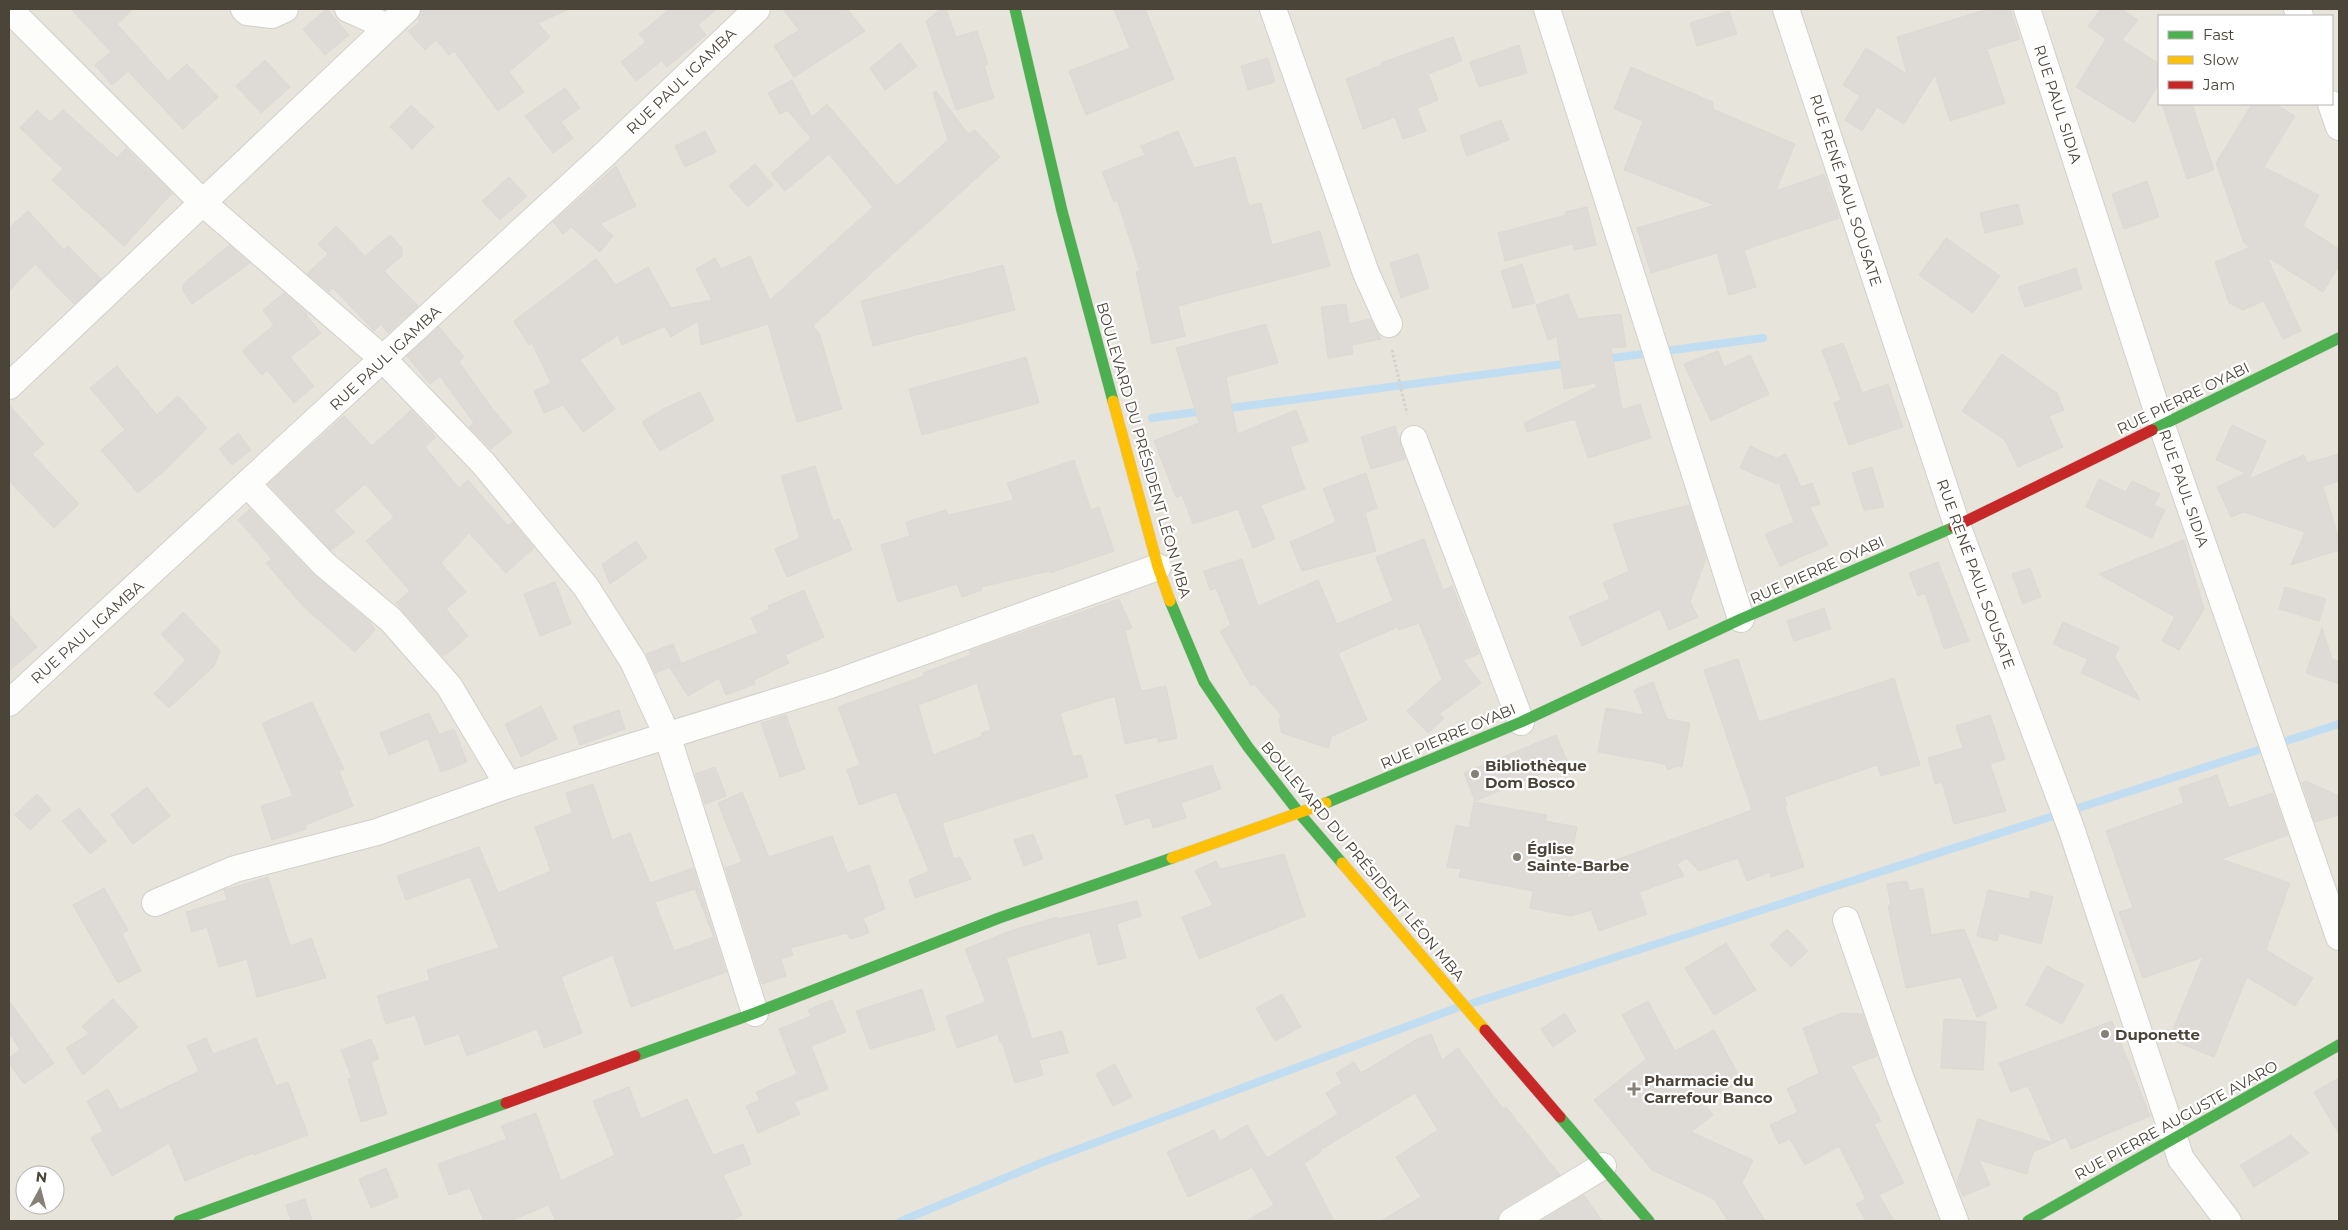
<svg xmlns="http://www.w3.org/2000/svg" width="2348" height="1230" font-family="Montserrat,sans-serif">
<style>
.residential{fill:#e7e4dc;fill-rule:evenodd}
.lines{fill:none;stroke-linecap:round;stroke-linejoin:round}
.stream{stroke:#c0ddf1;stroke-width:8}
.building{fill:#dedbd6;stroke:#dcd9d4;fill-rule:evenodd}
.street-casing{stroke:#d2d0cb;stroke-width:28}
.fast-casing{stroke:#d3cfc5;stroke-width:12}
.slow-casing{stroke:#d3cfc5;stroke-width:12}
.jam-casing{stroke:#d3cfc5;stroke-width:12}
.path{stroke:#d3d2cc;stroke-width:3;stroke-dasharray:2.5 2.5;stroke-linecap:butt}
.street{stroke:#fdfdfc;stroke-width:26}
.fast{stroke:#4caf50;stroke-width:11}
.slow{stroke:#ffc107;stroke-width:11}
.jam{stroke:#c62828;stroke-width:11}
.poi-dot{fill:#868178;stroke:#fff;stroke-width:2}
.labels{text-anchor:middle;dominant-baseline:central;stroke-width:4.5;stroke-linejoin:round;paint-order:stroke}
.street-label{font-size:15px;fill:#4b4439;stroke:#fff}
.poi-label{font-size:15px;font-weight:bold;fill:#4b4439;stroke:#fff;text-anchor:start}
</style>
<rect width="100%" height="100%" fill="#f4f2ee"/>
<!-- residential -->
<path class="residential" d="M9,9H2339V1221H9ZM2159,16H2332V104H2159ZM25,1175H55V1205H25Z"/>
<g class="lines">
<!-- stream -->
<g class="stream">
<path d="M1605,359L1763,338"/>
<path d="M1223,409L1571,363"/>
<path d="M1152,418L1204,411"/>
<path d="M1470,1004L2339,724"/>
<path d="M901,1221L1041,1163L1459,1007"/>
</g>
</g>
<!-- building -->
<g class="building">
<path d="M71,9H133L117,24L168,81L187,64L218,97L183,129L128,71L112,85L95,65L111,52Z"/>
<path d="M327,9L349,35L325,55L303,29Z"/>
<path d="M422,9H569L538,23L550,37L509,72L524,92L498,111L454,51L449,55L436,40L425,50L408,31L420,22L418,20Z"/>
<path d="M670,9H717L698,25L706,35L667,67L661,61L636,81L621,62L646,42L639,34Z"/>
<path d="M783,9H847L865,31L794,77L774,46L799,30Z"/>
<path d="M941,9H946L956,37L977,31L988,64L984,66L994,98L956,110L926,21Z"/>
<path d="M1114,9H1145L1174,79L1086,115L1069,71L1130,48Z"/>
<path d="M1988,9H2010L2020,39L1987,49L2005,103L1950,121L1935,75L1904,124L1877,107L1862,131L1845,120L1860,96L1843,85L1866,48L1907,74L1897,37Z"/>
<path d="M2101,9H2122L2138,20L2122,40L2159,64V84L2134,123L2076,87L2106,39L2088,26Z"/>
<path d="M1729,11L1737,34L1697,46L1690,23Z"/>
<path d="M1453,37L1462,61L1428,74L1438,100L1417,108L1426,131L1403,139L1395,117L1363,129L1346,79L1382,65L1381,63Z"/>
<path d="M900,43L917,66L885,90L870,68Z"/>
<path d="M1519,45L1527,73L1479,87L1470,62Z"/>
<path d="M1268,58L1275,82L1248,90L1241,66Z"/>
<path d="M265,60L290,87L261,113L236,86Z"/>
<path d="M1631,67L1713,102V109L1795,144L1776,191L1824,174L1839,218L1744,250L1756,287L1729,295L1717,253L1651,273L1637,228L1715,205L1624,170L1643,121L1614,109Z"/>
<path d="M792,80L812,117L827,104L897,186L948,140L933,93L936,91L968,134L975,130L1000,157L813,326L819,333L842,409L797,422L768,324L701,345L698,321L671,337L665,326L622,345L618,335L580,360L615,409L583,432L563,405L544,413L534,391L551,383L532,343L529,345L514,321L596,259L616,285L648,267L671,308L712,300L696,269L715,258L721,269L750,256L770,300L873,207L829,154L785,191L771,174L811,138L787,110L780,114L768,93Z"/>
<path d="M565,88L580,108L561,122L573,138L553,153L525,116Z"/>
<path d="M2162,104H2192L2214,170L2187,179Z"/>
<path d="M2252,104H2275L2295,116L2264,167L2319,195L2303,226L2339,249V266L2323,292L2267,257L2301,331L2283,339L2264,301L2243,310L2229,303L2215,262L2250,247L2244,243L2216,163Z"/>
<path d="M411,105L434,127L412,149L390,127Z"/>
<path d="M37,110L50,122L63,110L117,158L126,148L172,193L124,246L52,180L63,169L20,128Z"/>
<path d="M1501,120L1509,140L1467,156L1460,136Z"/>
<path d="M705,131L716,152L685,167L675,146Z"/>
<path d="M1178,131L1194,168L1235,157L1249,206L1261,203L1272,245L1320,231L1330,266L1178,306L1185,336L1152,344L1136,272L1140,271L1117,200L1114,202L1102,172L1145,155L1141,146Z"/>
<path d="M755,164L773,185L748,207L729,186Z"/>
<path d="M616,166L636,206L600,224L613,236L600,252L571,227L563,234L553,222Z"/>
<path d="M509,177L527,196L500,220L482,201Z"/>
<path d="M2147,181L2159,217L2124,229L2112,194Z"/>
<path d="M2018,204L2023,224L1985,233L1980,213Z"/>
<path d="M1587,207L1596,245L1574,250L1573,244L1505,261L1498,233L1566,215L1565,212Z"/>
<path d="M28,211L64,250L68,246L101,279L74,304L35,264L9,291V228Z"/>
<path d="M336,226L365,256L390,235L402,248V256L384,271L418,306L388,333L381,324L374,331L333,288L329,292L307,274L328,254L318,244Z"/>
<path d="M1946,238L2000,276L1973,313L1919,275Z"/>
<path d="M229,245L250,263L192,304L183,291V284Z"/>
<path d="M1418,254L1429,288L1401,298L1390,263Z"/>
<path d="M1522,264L1535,303L1513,308L1501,271Z"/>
<path d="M1003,265L1015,310L873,346L861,301Z"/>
<path d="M2076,268L2082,289L2025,307L2018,287Z"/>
<path d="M284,293L307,313L306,315L321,333L290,357L314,386L294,403L267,370L262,375L242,351L274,325L263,310Z"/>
<path d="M1568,294L1578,319L1621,314L1626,347L1611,348L1622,410L1640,404L1651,438L1588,458L1575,419L1527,432L1524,423L1597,387L1595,383L1564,389L1557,336L1548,340L1536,305Z"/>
<path d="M1346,304L1349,324L1370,319L1381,339L1352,345L1353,354L1328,358L1321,307Z"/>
<path d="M1266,324L1278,363L1226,377L1237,434L1296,410L1308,441L1290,447L1305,489L1261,505L1275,539L1253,548L1238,509L1193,524L1182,495L1176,497L1154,441L1199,423L1176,348Z"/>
<path d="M439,327L464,357L459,362L492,408L512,432L491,449L469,427L474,423L440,376L430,384L407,356Z"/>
<path d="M1843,343L1862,393L1888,384L1903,427L1849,445L1834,403L1841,400L1822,350Z"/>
<path d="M1718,351L1724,367L1750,355L1769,394L1711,421L1684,364Z"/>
<path d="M2002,354L2057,393L2064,410L2049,416L2063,447L2018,467L2005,440L1962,411Z"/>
<path d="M1026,357L1039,403L922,435L909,389Z"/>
<path d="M117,366L157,415L178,396L207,428L164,471L138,493L101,450L125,430L90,388Z"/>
<path d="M700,392L714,420L660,451L642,422L663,409Z"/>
<path d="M9,405L44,444L32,454L79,504L54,528L9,481Z"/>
<path d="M411,410L436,437L425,447L459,488L468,480L508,526L513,522L534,548L506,573L469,533L441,563L466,592L446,609L468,636L446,655H442L396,603L410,591L366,541L394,517L365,484L334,511L355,532L331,550L268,484L344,416L372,446Z"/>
<path d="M2232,425L2266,441L2249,479L2304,455L2307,463L2339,454V481L2323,486L2339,540V550L2291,565L2305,532L2243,512L2231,517L2217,487L2246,473L2216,460Z"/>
<path d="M1395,426L1405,459L1371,469L1361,437Z"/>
<path d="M238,433L251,450L232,465L219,449Z"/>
<path d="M1750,446L1776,458L1786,454L1801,487L1812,483L1820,504L1810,507L1828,545L1780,566L1765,534L1794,522L1778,480L1777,484L1740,468Z"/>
<path d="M1074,460L1091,510L1099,507L1114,551L1050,573L1049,571L981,587L982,590L962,597L957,584L898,602L881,545L910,536L906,522L946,510L948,515L1014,500L1007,483Z"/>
<path d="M815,466L833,521L839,519L852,550L787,577L775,549L800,538L781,476Z"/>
<path d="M1872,467L1884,507L1864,510L1852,473Z"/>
<path d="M1366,473L1377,508L1365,513L1376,551L1302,571L1290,542L1336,522L1323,489Z"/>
<path d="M2099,479L2126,492L2132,481L2160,494L2154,505L2165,510L2152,538L2086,507Z"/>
<path d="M1689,505L1706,558L1690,602L1698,617L1669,630L1660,609L1582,646L1569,617L1610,599L1603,583L1629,571L1613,524Z"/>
<path d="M250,509L313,574L370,622L375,630L355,652L304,607L266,563L272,559L238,520Z"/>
<path d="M1424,539L1443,590L1452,586L1479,654L1463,660L1481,683L1439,714L1444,718L1428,733L1407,711L1442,679L1419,623L1399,630L1398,627L1338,653L1367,720L1332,736L1328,748L1282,733L1279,722L1281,715L1254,684L1251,686L1220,631L1231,625L1216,588L1210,590L1204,571L1242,559L1258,606L1318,580L1337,624L1393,601L1376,557Z"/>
<path d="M2184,540L2204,609L2179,650L2162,641L2175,617L2099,574Z"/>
<path d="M636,541L647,558L610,584L602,564Z"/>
<path d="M1938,562L1969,641L1944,649L1925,593L1918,596L1909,573Z"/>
<path d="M2030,568L2041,597L2023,604L2012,574Z"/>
<path d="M555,582L571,624L540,636L524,594Z"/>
<path d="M2285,587L2326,599L2319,621L2279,609Z"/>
<path d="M804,590L824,637L785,655L789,663L754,680L755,684L726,695L719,678L688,696L670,668L758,633L751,618L770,609L768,606Z"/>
<path d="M1119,599L1132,628L1125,631L1141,691L1166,686L1177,738L1158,742L1157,737L1125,744L1115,696L1060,713L1073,757L1081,755L1088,777L942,823L954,859L960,857L971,879L915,898L909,880L929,871L896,792L859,805L847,770L860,765L838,707L924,676L923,673L971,655L969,651ZM977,683L991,730L981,733L982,736L933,755L918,705Z"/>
<path d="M1824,608L1831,629L1794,641L1787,621Z"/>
<path d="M183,612L220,651L214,666L169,708L154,694L186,660L161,634Z"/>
<path d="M9,614L37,647L9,671Z"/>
<path d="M2063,622L2119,647L2115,657L2140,700L2081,673L2088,659L2053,644Z"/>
<path d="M2322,628L2332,659L2339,661V684L2306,673Z"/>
<path d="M673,644L681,663L655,673L646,654Z"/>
<path d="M1738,659L1759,722L1894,678L1920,765L1881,776L1877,765L1784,797L1787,806L1785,807L1804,867L1771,877L1770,872L1747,881L1738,858L1699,871L1686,858L1677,864L1684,876L1639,892L1647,914L1599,931L1591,910L1571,916L1530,908L1533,891L1459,877L1461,869L1447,867L1456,825L1469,828L1474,802L1547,815L1545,821L1577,827L1567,878L1752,810L1704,670Z"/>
<path d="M1653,682L1667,719L1690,723L1682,767L1677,766L1668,770L1665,764L1598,752L1606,708L1644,715L1634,690Z"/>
<path d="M312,702L344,769L339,771L353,806L305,825L306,829L272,840L261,806L293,796L262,723Z"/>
<path d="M541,706L557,739L521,757L505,724Z"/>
<path d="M619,710L625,729L580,745L573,726Z"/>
<path d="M429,713L439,734L389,755L380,733Z"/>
<path d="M786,715L805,769L780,777L761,723Z"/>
<path d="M1990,715L2005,759L1990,764L2006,811L1954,824L1942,782L1935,784L1928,758L1963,748L1956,726Z"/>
<path d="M454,729L467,762L441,772L428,739Z"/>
<path d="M1556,735L1568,763L1475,801L1464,773Z"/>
<path d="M1212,765L1221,789L1181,803L1186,818L1153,828L1150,817L1125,825L1116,795Z"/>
<path d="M715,767L726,796L705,804L695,774Z"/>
<path d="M2217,775L2229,808L2273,793L2288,835L2221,859L2290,883L2266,950L2313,978L2295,1006L2247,977L2214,1057L2169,1039L2203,957L2143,978L2119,912L2133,908L2106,831L2184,803L2179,788Z"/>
<path d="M2306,781L2339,796V815L2315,822L2302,783Z"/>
<path d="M593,784L612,840L630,833L650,883L693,868L726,972L631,1007L613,955L561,977L582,1033L544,1048L537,1029L467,1056L459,1034L425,1045L415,1015L386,1024L377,996L430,980L427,970L499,948L470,877L406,900L397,876L479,847L498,893L551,871L535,827L572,813L566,793ZM695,889L714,937L674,951L655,902Z"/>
<path d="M147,787L170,816L133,844L111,815Z"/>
<path d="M742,792L769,857L832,836L847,873L869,865L885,909L863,918L869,933L850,939L847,933L790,948L793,955L781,959L786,976L762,984L725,868L742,862L718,803Z"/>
<path d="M37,794L51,810L30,830L15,815Z"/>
<path d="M79,808L106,841L90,854L62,821Z"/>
<path d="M1033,834L1043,859L1024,866L1014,840Z"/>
<path d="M1284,854L1305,916L1199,959L1182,917L1213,905L1195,871L1216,861L1220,869Z"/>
<path d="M268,877L290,946L311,938L326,978L257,997L247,959L219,967L207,927L192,932L186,912L227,900L224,890Z"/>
<path d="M1907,881L1909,891L1923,888L1931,935L1964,929L1997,1008L1977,1017L1961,977L1906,988L1888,906L1891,905L1887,884Z"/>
<path d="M104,888L128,930L122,934L141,971L118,983L73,905Z"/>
<path d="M1988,890L2029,899L2031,891L2053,897L2041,944L1999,933L1997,941L1977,936Z"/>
<path d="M1137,901L1141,916L1117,924L1126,958L1098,965L1090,932L1006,958L1032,1039L1062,1031L1068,1053L1039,1060L1043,1075L1015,1083L1002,1042H1000L998,1034L957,1048L946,1016L986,1002L965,949L1013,930L1057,917L1058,919Z"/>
<path d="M1787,929L1808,951L1791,967L1770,945Z"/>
<path d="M1726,943L1756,990L1714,1015L1685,968Z"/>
<path d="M2047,966L2084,985L2062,1024L2026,1005Z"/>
<path d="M922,989L935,1030L870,1049L856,1011Z"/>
<path d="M1282,994L1301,1027L1275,1041L1256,1008Z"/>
<path d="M113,999L138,1027L83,1075L66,1048L89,1034L82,1026Z"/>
<path d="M832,1000L846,1032L811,1046L828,1089L794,1102L800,1114L758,1133L746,1106L760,1100L756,1092L797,1074L779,1029L811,1016L808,1010Z"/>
<path d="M9,1001L54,1063L24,1084L9,1063V1058L20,1050L9,1032Z"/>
<path d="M1648,1001L1675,1051L1714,1030L1742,1081L1703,1102L1713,1115L1691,1132L1753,1160L1742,1183L1765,1221H1728L1714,1199L1652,1170L1594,1100L1646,1059L1622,1015Z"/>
<path d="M1565,1013L1576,1031L1553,1047L1541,1029Z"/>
<path d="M1842,1013L1863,1014L1877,1056L1851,1066L1881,1121L1874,1124L1904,1183L1879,1195L1894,1221H1866L1856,1204L1866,1199L1839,1146L1805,1165L1790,1139L1779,1144L1770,1125L1798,1112L1787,1089L1819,1073L1803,1028Z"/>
<path d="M1944,1019L1986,1022L1983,1070L1941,1068Z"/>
<path d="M2112,1021L2150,1116L2071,1149L2066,1137L2053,1143L2028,1086L2011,1092L1999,1063Z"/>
<path d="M1431,1034L1442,1060L1458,1048L1503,1109L1506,1107L1560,1175L1504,1208L1499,1213L1497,1221H1381L1421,1197L1396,1157L1438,1130L1415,1093L1320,1150L1321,1152L1304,1163L1334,1221H1246L1274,1205L1252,1167L1255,1166L1188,1197L1167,1152L1214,1130L1220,1141L1247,1125L1267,1158L1338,1114L1326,1093L1342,1083L1336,1073L1354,1062L1361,1073L1417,1039Z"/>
<path d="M206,1038L213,1054L256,1038L276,1086L288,1082L308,1135L254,1155L253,1153L185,1181L169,1143L112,1176L91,1138L103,1131L87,1101L108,1089L120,1110L199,1071L187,1046Z"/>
<path d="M371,1039L379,1059L371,1062L387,1114L361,1122L348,1079L352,1078L341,1050Z"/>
<path d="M1115,1064L1132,1097L1113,1106L1096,1074Z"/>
<path d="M2339,1078V1134L2314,1092Z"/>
<path d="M629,1087L641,1119L687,1099L713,1155L743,1144L751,1164L723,1175L742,1215L730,1221H556L548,1205L510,1221H484L470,1188L449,1195L438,1164L507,1139L501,1126L536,1113L561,1181L615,1155L593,1101Z"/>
<path d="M1978,1119L2026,1134L2053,1143L2033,1152L2027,1174L1979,1160L1990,1185L1963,1196L1957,1183Z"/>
<path d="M2291,1135L2309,1153L2254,1187L2240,1165Z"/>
<path d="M386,1168L398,1197L371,1208L359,1179Z"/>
<path d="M1584,1195L1602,1221H1541Z"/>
<path d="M305,1199L312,1221H291L286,1205Z"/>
</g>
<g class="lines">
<!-- street casing -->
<g class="street-casing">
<g id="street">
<path d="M9,9L202,202L383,359L483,463L586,587L633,661L667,735L755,1013"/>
<path d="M244,9L247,12L272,15L285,9"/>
<path d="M348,9L388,27"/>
<path d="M1273,9L1366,273L1389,324"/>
<path d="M1547,9L1741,619"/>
<path d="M1786,9L1957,525L2071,828L2181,1159L2228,1221"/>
<path d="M2027,9L2162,426L2339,937"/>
<path d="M2297,9L2300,16"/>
<path d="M2331,104L2339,127"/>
<path d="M9,386L407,9"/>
<path d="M1414,439L1521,722"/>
<path d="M248,485L324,564L391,620L449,686L508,785"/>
<path d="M9,703L606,153L757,9"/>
<path d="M155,903L235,869L377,832L508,785L830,685L1158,567"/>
<path d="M1846,920L1901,1079L1955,1221"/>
<path d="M1512,1221L1603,1166"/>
</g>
</g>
<!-- fast casing -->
<g class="fast-casing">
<g id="fast">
<path d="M1015,9L1062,211L1113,401"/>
<path d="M2152,430L2339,338"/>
<path d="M1170,601L1204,682L1248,747L1300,814L1342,863"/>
<path d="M1326,803L1521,722L1741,619L1954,527"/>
<path d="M635,1056L755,1013L999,918L1172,858"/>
<path d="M1560,1117L1649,1221"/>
<path d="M179,1221L506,1103"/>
<path d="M2028,1221L2339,1045"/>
</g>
</g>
<!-- slow casing -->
<g class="slow-casing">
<g id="slow">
<path d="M1113,401L1158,567L1170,601"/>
<path d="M1172,858L1326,803"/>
<path d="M1342,863L1485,1030"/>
</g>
</g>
<!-- jam casing -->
<g class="jam-casing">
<g id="jam">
<path d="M1954,527L2152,430"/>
<path d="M1485,1030L1560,1117"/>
<path d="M506,1103L635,1056"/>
</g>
</g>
<!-- path -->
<path class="path" d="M1392,350L1407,414"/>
<!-- street -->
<use href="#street" class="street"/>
<!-- fast -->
<use href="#fast" class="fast"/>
<!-- slow -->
<use href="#slow" class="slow"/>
<!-- jam -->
<use href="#jam" class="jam"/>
</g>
<!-- markers -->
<g class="poi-dot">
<circle cx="1475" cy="774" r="5"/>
<circle cx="1517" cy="857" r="5"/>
<circle cx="2105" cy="1034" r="5"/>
<path d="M1631.5 1081.5h5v5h5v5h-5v5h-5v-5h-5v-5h5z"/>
</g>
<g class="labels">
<!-- street labels -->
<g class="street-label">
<text transform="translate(681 81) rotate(-44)">RUE PAUL IGAMBA</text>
<text transform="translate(2058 104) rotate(72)">RUE PAUL SIDIA</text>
<text transform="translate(1846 190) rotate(72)">RUE RENÉ PAUL SOUSATE</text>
<text transform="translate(385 358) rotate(-43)">RUE PAUL IGAMBA</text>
<text transform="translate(2183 398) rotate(-26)">RUE PIERRE OYABI</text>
<text transform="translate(1144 450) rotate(74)">BOULEVARD DU PRÉSIDENT LÉON MBA</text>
<text transform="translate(2184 488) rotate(71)">RUE PAUL SIDIA</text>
<text transform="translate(1817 570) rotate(-24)">RUE PIERRE OYABI</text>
<text transform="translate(1976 574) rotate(70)">RUE RENÉ PAUL SOUSATE</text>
<text transform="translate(87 632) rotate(-42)">RUE PAUL IGAMBA</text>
<text transform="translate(1448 736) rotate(-23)">RUE PIERRE OYABI</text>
<text transform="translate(1363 861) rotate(50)">BOULEVARD DU PRÉSIDENT LÉON MBA</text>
<text transform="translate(2176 1120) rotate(-29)">RUE PIERRE AUGUSTE AVARO</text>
</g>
<!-- poi labels -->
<g class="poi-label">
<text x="1485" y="765">Bibliothèque<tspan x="1485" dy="17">Dom Bosco</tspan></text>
<text x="1527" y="848">Église<tspan x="1527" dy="17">Sainte-Barbe</tspan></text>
<text x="2115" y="1034">Duponette</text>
<text x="1644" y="1080">Pharmacie du<tspan x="1644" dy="17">Carrefour Banco</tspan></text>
</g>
</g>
<!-- border -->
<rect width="2348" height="1230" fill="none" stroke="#4b4439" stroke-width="20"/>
<!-- legend -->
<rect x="2158" y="15" width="175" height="90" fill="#ffffff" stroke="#b7b4b0"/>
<rect x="2168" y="31" width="25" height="8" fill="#4caf50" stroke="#b7b4b0"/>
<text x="2203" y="40" font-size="15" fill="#4b4439">Fast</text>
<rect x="2168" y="56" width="25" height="8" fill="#ffc107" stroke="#b7b4b0"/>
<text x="2203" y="65" font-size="15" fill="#4b4439">Slow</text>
<rect x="2168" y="81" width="25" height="8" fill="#c62828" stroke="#b7b4b0"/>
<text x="2203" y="90" font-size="15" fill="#4b4439">Jam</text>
<!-- north arrow -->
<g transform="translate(40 1190) rotate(7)"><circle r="24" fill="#ffffff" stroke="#b7b4b0"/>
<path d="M0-4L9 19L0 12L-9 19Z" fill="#868178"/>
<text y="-8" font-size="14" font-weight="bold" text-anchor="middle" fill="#4b4439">N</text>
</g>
</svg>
